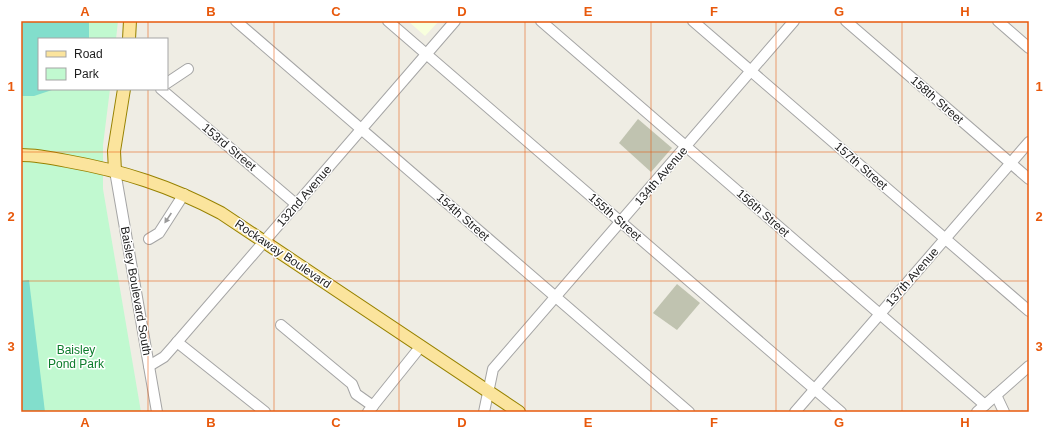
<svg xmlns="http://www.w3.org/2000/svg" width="1050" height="433" font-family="Arial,sans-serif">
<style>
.education{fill:#f8ffdd}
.construction{fill:#c0c3b0}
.park{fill:#c1f9d0}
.pitch{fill:#82decc}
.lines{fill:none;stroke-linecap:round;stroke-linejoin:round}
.minor-casing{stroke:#a5a5a5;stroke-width:12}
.major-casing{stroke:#978201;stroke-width:14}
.minor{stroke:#fff;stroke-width:10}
.major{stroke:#fbe49d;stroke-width:12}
.oneway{fill:#9a9a9a}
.grid{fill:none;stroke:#e8590c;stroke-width:1;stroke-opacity:0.55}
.labels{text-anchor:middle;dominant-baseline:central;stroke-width:3;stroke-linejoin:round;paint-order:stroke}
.street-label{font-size:12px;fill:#1e1e1e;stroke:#fff}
.park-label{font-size:12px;fill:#0c7c2b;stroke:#fff}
.neatline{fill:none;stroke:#e8590c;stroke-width:1.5}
.grid-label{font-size:13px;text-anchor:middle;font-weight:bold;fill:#e8590c}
</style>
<rect width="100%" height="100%" fill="#efede4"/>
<!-- education -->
<path class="education" d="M408,21H439L425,36Z"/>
<!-- construction -->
<g class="construction">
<path d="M638,119L672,148L651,172L619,143Z"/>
<path d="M677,284L700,303L677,330L653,313Z"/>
</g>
<!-- park -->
<path class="park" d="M21,21H118L116,39H39V89H110L103,145V189L141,412H21Z"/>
<!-- pitch -->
<g class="pitch">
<path d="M21,21H89V39H39V89H55L34,96H21Z"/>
<path d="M29,280L45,412H21V281Z"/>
</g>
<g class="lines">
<!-- minor casing -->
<g class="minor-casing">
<g id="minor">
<path d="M236,21L689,412"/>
<path d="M388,21L841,412"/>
<path d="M541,21L985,405"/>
<path d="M693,21L1029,311"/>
<path d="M846,21L1029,179"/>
<path d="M998,21L1029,48"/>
<path d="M167,83L188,69"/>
<path d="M161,89L297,205"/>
<path d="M115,171L157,412"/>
<path d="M149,239L159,233L184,194"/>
<path d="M281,325L352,384L356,394L373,406"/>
<path d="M177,342L265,412"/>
<path d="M149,366L164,357L172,348L455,21"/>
<path d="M996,395L1004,412"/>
<path d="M368,412L421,346"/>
<path d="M484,412L493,369L794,21"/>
<path d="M795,412L1029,142"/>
<path d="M977,412L1029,366"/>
</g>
</g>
<!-- major casing -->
<g class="major-casing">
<g id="major">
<path d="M129,39L130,21"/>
<path d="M21,155C36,155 52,158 67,161C123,171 170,186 221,213L519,412"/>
<path d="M115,171L114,151L124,89"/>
</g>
</g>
<!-- minor -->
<use href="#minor" class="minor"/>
<!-- major -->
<use href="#major" class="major"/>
</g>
<!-- one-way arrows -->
<defs><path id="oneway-solid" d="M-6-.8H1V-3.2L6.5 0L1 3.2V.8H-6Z"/></defs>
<use class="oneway" href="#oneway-solid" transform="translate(168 218) rotate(124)"/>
<!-- grid -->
<path class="grid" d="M148,21V39M274,21V412M399,21V412M525,21V412M651,21V412M776,21V412M902,21V412M148,89V412M21,152H1029M21,281H1029"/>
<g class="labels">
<!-- street labels -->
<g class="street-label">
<text transform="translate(937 100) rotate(41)">158th Street</text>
<text transform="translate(229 147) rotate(40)">153rd Street</text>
<text transform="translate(861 166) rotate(41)">157th Street</text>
<text transform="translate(661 176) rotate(-49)">134th Avenue</text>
<text transform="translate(304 196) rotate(-49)">132nd Avenue</text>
<text transform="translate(763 213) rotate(41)">156th Street</text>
<text transform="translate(463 217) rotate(41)">154th Street</text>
<text transform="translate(615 217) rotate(41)">155th Street</text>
<text transform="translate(283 254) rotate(34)">Rockaway Boulevard</text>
<text transform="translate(912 277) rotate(-49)">137th Avenue</text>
<text transform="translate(136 291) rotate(80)">Baisley Boulevard South</text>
</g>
<!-- park labels -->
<g class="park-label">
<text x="76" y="350">Baisley<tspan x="76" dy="14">Pond Park</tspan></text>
</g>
</g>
<!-- border -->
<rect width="1050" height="433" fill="none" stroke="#ffffff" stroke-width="44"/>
<!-- legend -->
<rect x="38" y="38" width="130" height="52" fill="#ffffff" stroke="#a5a5a5"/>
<rect x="46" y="51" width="20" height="6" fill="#fbe49d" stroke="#a5a5a5"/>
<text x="74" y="58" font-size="12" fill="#1e1e1e">Road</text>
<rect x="46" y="68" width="20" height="12" fill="#c1f9d0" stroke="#a5a5a5"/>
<text x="74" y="78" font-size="12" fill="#1e1e1e">Park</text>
<rect x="22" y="22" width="1006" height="389" class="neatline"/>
<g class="grid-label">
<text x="85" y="16">A</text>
<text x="211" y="16">B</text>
<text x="336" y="16">C</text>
<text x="462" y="16">D</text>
<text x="588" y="16">E</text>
<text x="714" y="16">F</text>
<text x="839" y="16">G</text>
<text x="965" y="16">H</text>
<text x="11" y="91">1</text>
<text x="1039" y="91">1</text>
<text x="11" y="221">2</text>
<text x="1039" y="221">2</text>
<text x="11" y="351">3</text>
<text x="1039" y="351">3</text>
<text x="85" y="427">A</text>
<text x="211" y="427">B</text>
<text x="336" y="427">C</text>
<text x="462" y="427">D</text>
<text x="588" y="427">E</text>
<text x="714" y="427">F</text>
<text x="839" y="427">G</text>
<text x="965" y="427">H</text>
</g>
</svg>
